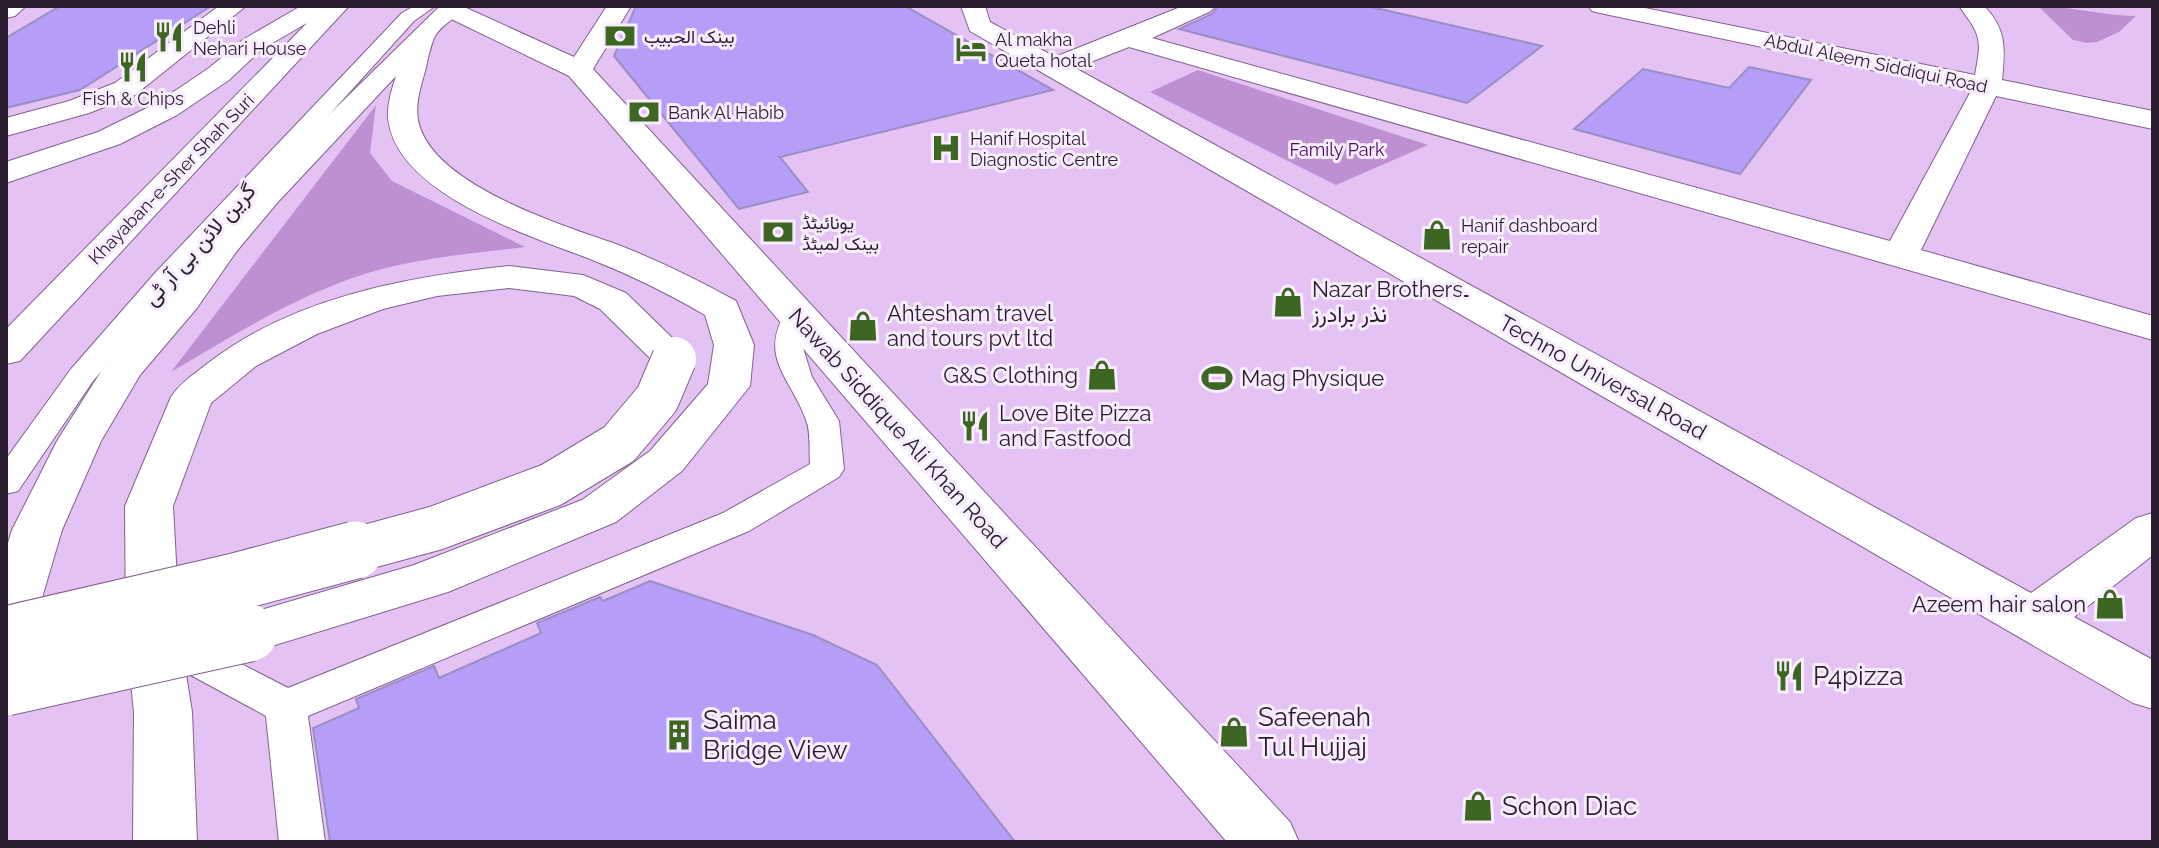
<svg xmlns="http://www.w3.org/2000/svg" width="2159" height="848" font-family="Raleway,Vazirmatn,sans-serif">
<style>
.green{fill:#bd91d1}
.building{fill:#b59ef7;stroke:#9b8ec2;stroke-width:2}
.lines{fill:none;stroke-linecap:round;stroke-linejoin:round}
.service-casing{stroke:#81628f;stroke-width:2}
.minor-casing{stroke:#81628f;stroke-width:2}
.primary-casing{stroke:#81628f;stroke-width:2}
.service{fill:#fff;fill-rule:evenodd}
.minor{fill:#fff;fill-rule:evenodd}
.primary{fill:#fff;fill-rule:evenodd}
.primary-bridge-far1-casing{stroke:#81628f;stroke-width:46;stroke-linecap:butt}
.primary-bridge-casing{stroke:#81628f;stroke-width:59;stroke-linecap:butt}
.primary-bridge-far1{stroke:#fff;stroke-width:44}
.primary-bridge{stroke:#fff;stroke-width:57}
.labels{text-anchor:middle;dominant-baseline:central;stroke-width:6;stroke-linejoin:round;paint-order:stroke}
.far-poi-label{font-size:18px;fill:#2a1d2f;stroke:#f7edfc;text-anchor:start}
.far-street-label{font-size:18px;fill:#2a1d2f;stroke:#f7edfc}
.far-park-label{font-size:18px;fill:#500867;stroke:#f7edfc}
.street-label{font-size:22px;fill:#2a1d2f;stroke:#f7edfc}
.poi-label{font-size:22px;fill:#2a1d2f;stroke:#f7edfc;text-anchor:start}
.near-poi-label{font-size:26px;fill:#2a1d2f;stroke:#f7edfc;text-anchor:start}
</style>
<rect width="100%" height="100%" fill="#e4c2f3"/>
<!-- green -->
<g class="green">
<path d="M2038,6C2071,6 2103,16 2136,16L2119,32L2097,42L2087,43L2073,40Z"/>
<path d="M1198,70L1428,145L1336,185L1150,92Z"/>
<path d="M376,105L370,153L392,181L525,247C465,254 395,260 339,283C279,306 226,340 171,372Z"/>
</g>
<!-- building -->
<g class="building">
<path d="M60,6H211L80,90L6,108V38Z"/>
<path d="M636,6H905L1053,90L780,157L808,192L739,209L614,56Z"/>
<path d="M1218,6H1367L1542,46L1467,103L1179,29L1212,14Z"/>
<path d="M1749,67L1811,80L1740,174L1574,129L1643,69L1729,88Z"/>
<path d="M650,581L813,635L877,665L1015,842H330L313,728L359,708L356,699L434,666L439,678L541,633L537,623L600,597L603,601Z"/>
</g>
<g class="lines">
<!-- service casing -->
<g class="service-casing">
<g id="service">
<path d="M414,6H435L414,21L175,285L93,381L18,491L6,494V459L71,369L155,273L402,13Z"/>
<path d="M798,307L808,309L812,315L803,348L812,377L839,421L844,469L839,477L749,531L308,716L325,842H279L266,716L163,660L157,649L163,638L177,634L191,638L288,688L723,513L810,464C809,451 811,432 806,420C792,379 756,356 788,309Z"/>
</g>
</g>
<!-- minor casing -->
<g class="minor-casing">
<g id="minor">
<path d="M6,6H26L15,16L6,18Z"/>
<path d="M219,6H246L135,95L89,113L6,136V118L69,101L115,83Z"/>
<path d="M442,6H462L574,57L607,6H631L593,69L1290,822L1299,842H1227L569,76L443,15L439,10Z"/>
<path d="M961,6H985L990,22L1055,57L1183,6H1215L1211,11L1152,38L1890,241L1971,91L1600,13L1592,11L1588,6H1635L1975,75C1982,38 1981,36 1959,6H1984C2007,29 2005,50 2002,80L2153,111V129L1996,96L1921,250L2153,316V340L1129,47L1075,68L2031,593L2136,518L2153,513V555L2074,617L2153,660V709L2133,703L970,31Z"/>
</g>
</g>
<!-- primary casing -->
<g class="primary-casing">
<g id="primary">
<path d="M301,6H349L20,361L6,364V329L307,23L262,49L229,80L177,115L120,144L6,183V162L98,132L157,103L209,68L244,39Z"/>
<path d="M440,6H466C458,17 442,24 435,36C430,46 428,60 425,71C421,86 415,104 418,120C430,184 559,224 613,243C656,259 696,279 736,301L754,345L750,386L682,471L616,522L448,592L249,653L230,647L222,633L230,619L414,565L582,500L650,451L708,384L714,345L705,315C669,294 633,276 595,261C535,237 396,196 388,118C387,104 392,89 396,76L277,203L236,252L197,308L140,375L101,441L62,530L33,628L25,642L6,648V549L12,530L57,441L102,370L253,189Z"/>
<path d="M509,266L583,275L626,293L694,359L688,368L674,371L660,368L600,309L574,296L509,288L437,296L383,309L317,334L256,366L211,403L173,506L180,636L192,712L197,842H133L134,712L126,636L125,506L171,397C180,383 194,374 207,364C291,298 405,277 509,266Z"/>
</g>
</g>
<!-- service -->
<use href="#service" class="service"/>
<!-- minor -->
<use href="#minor" class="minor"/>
<!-- primary -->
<use href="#primary" class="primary"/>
<!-- primary-bridge-far1 casing -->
<g class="primary-bridge-far1-casing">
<path id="primary-bridge-far1" d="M348,552L436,528L551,485L619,444L657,399L674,359"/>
</g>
<!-- primary-bridge casing -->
<g class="primary-bridge-casing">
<g id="primary-bridge">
<path d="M6,635L235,582L355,550"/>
<path d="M6,687L249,633"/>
</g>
</g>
<!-- primary-bridge-far1 -->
<use href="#primary-bridge-far1" class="primary-bridge-far1"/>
<!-- primary-bridge -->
<use href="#primary-bridge" class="primary-bridge"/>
</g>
<!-- icons -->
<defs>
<g id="bank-bare" transform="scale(2.4)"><path d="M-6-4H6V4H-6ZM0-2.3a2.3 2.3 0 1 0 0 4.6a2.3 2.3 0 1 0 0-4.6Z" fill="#3d6622" stroke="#f7edfc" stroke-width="2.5" paint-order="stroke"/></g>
<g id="restaurant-bare" transform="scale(2.4)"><path d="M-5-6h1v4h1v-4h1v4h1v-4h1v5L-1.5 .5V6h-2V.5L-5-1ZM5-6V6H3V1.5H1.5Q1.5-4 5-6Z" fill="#3d6622" stroke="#f7edfc" stroke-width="2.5" paint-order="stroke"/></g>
<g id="hotel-bare" transform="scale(2.4)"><path d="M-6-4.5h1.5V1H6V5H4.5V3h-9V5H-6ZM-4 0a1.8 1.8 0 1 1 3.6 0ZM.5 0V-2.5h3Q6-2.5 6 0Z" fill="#3d6622" stroke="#f7edfc" stroke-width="2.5" paint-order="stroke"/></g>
<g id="hospital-bare" transform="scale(2.4)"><path d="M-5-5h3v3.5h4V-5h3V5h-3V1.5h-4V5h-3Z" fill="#3d6622" stroke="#f7edfc" stroke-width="2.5" paint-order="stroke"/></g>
<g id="shop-bare" transform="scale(2.4)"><path d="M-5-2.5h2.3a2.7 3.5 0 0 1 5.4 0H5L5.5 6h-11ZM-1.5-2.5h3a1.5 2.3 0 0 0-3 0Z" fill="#3d6622" stroke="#f7edfc" stroke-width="2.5" paint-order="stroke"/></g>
<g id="stadium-bare" transform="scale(2.4)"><path d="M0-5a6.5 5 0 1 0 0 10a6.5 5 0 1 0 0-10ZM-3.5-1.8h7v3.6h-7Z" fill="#3d6622" stroke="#f7edfc" stroke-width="2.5" paint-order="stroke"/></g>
<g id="building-bare" transform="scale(2.4)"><path d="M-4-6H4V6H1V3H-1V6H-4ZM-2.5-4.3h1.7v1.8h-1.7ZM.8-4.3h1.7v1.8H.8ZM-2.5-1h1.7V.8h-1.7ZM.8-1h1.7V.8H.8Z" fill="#3d6622" stroke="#f7edfc" stroke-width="2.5" paint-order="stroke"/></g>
</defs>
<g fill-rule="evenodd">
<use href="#bank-bare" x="620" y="36"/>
<use href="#restaurant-bare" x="169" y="37"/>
<use href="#hotel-bare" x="971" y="49"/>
<use href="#restaurant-bare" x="133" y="67"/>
<use href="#bank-bare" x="644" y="112"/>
<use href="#hospital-bare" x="946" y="148"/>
<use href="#bank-bare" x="778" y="232"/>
<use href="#shop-bare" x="1437" y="235"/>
<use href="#shop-bare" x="1288" y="302"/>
<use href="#shop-bare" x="863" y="326"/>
<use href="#shop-bare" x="1102" y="375"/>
<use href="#stadium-bare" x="1217" y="378"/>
<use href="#restaurant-bare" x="975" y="426"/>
<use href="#shop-bare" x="2110" y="604"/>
<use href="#restaurant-bare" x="1789" y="676"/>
<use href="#shop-bare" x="1234" y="732"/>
<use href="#building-bare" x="679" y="735"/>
<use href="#shop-bare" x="1478" y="806"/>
</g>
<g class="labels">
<!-- far-poi labels -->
<g class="far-poi-label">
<text x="193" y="27">Dehli<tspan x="193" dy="21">Nehari House</tspan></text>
<text x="644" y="36">بينک الحبيب</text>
<text x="995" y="39">Al makha<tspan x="995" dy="21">Queta hotal</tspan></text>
<text x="133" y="98" text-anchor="middle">Fish &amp; Chips</text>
<text x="668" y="112">Bank Al Habib</text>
<text x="970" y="138">Hanif Hospital<tspan x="970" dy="21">Diagnostic Centre</tspan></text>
<text x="802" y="222">یونائیٹڈ<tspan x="802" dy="21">بینک لمیٹڈ</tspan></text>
<text x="1461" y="225">Hanif dashboard<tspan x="1461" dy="21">repair</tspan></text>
</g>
<!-- far-street labels -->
<g class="far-street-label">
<text transform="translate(1876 63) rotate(12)">Abdul Aleem Siddiqui Road</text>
<text transform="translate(171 179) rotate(-46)">Khayaban-e-Sher Shah Suri</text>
</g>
<!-- far-park labels -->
<g class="far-park-label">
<text x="1337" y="149">Family Park</text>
</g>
<!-- street labels -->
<g class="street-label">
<text transform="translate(199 244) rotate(-48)">گرین لائن بی آر ٹی</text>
<text transform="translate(1603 377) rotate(29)">Techno Universal Road</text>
<text transform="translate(898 428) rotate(48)">Nawab Siddique Ali Khan Road</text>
</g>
<!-- poi labels -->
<g class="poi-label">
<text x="1312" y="289">Nazar Brothers۔<tspan x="1312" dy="25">نذر برادرز</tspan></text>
<text x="887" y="313">Ahtesham travel<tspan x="887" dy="25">and tours pvt ltd</tspan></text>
<text x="1078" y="375" text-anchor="end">G&amp;S Clothing</text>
<text x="1241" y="378">Mag Physique</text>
<text x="999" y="413">Love Bite Pizza<tspan x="999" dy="25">and Fastfood</tspan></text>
<text x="2086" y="604" text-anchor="end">Azeem hair salon</text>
</g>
<!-- near-poi labels -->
<g class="near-poi-label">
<text x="1813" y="676">P4pizza</text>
<text x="1258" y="717">Safeenah<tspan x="1258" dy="30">Tul Hujjaj</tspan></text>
<text x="703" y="720">Saima<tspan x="703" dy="30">Bridge View</tspan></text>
<text x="1502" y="806">Schon Diac</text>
</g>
</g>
<!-- border -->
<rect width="2159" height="848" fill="none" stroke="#2a1d2f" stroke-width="16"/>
</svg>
